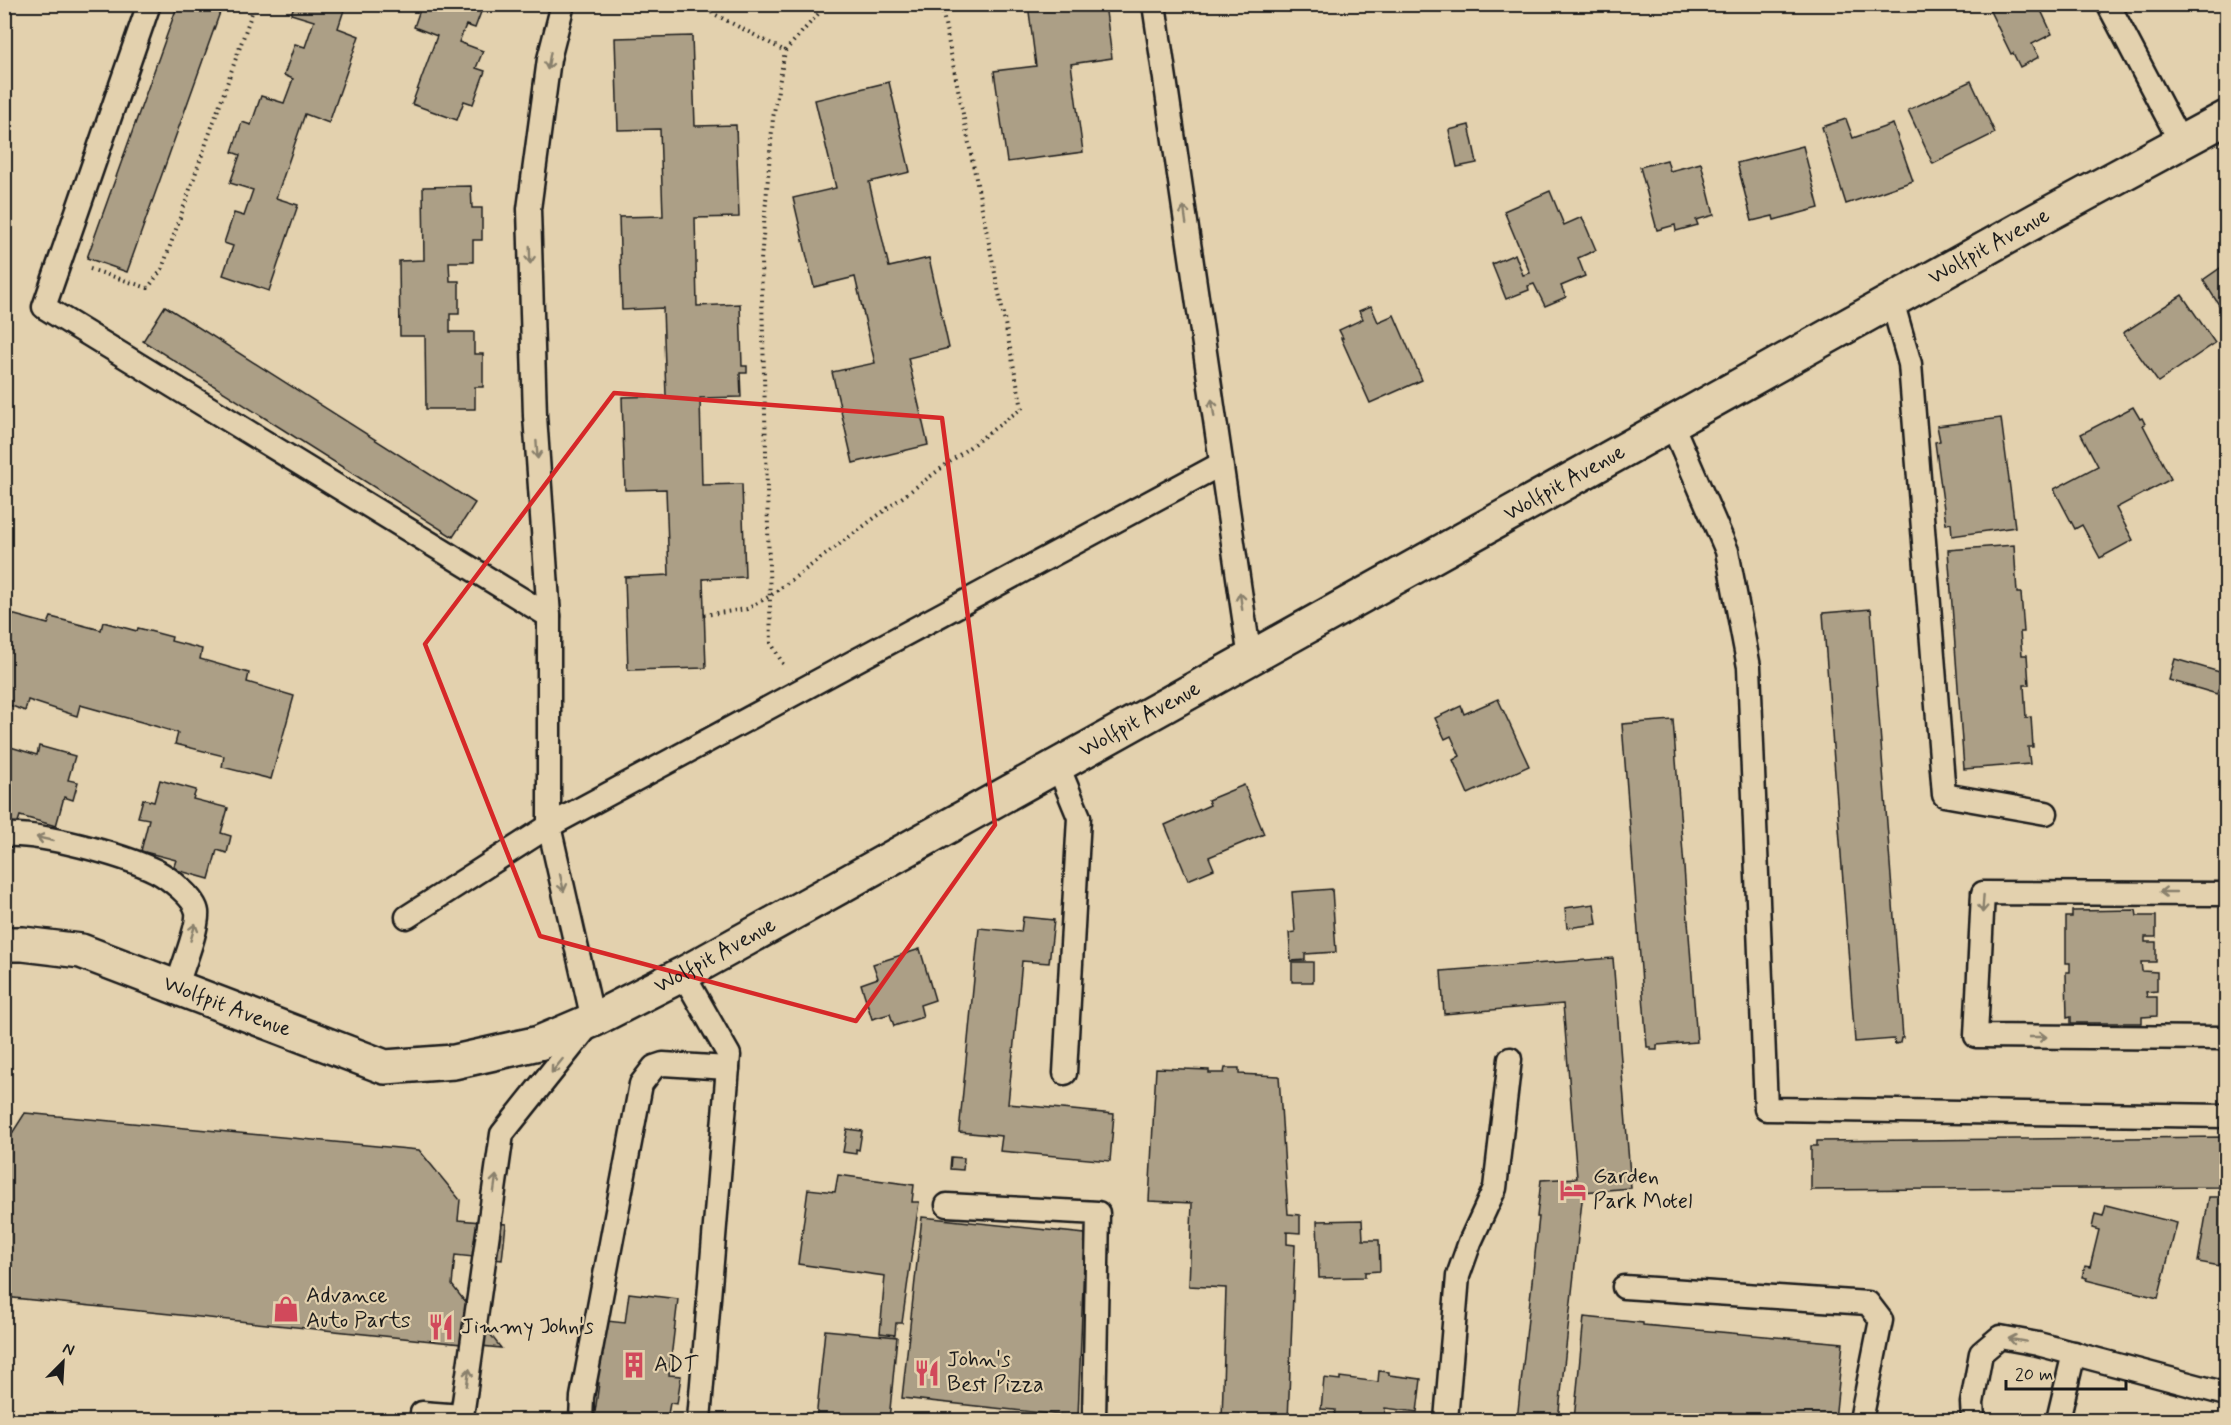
<svg xmlns="http://www.w3.org/2000/svg" width="2231" height="1425" font-family="Mynerve,sans-serif">
<style>
.building{fill:#ac9f86;stroke:#1c1c1c;stroke-width:1.5}
.lines{fill:none;stroke-linecap:round;stroke-linejoin:round}
.service-casing{stroke:#1c1c1c;stroke-width:27}
.minor-casing{stroke:#1c1c1c;stroke-width:38}
.path{stroke:#1c1c1c;stroke-width:4;stroke-dasharray:1.5 4.5;stroke-linecap:butt}
.service{stroke:#e3d1ae;stroke-width:22}
.minor{stroke:#e3d1ae;stroke-width:33}
.oneway{stroke:#89806c}
.marked{fill:none;stroke:#d62828;stroke-width:4.5;stroke-linejoin:round}
.labels{text-anchor:middle;dominant-baseline:central;stroke-width:4.5;stroke-linejoin:round;paint-order:stroke}
.street-label{font-size:22px;fill:#1c1c1c;stroke:#e3d1ae}
.poi-label{font-size:22px;fill:#1c1c1c;stroke:#e3d1ae;text-anchor:start}
</style>
<rect width="100%" height="100%" fill="#e3d1ae"/>
<filter id="ink" filterUnits="userSpaceOnUse"><feTurbulence type="fractalNoise" baseFrequency=".0167" numOctaves="2"/><feDisplacementMap in="SourceGraphic" scale="12" xChannelSelector="R" yChannelSelector="G"/><feConvolveMatrix kernelMatrix="1 2 1 2 8 2 1 2 1" color-interpolation-filters="sRGB"/></filter>
<g filter="url(#ink)">
<!-- building -->
<g class="building">
<path d="M178,4H223L127,272L87,258Z"/>
<path d="M295,4H346L338,28L359,36L329,123L305,114L276,198L298,205L269,291L223,275L233,246L224,243L234,213L244,216L253,190L230,183L240,155L232,152L242,122L251,125L261,96L284,103L293,79L284,75L295,44L305,47L314,21L291,14Z"/>
<path d="M422,4H484L475,28L466,25L459,42L483,51L476,68L485,71L473,104L464,101L457,120L412,104L437,36L414,27Z"/>
<path d="M1028,4H1105L1112,58L1071,64L1083,152L1007,162L994,71L1036,66Z"/>
<path d="M1993,4H2038L2052,34L2032,44L2039,57L2020,67L2013,53L2011,54L1988,7Z"/>
<path d="M692,36L695,126L736,125L739,217L695,218L697,306L740,304L742,366H747V373H740L741,397L700,398L702,485L742,484L745,577L703,579L706,668L628,670L625,577L669,575L666,489L625,490L622,397L666,396L663,308L622,310L619,217L663,216L660,129L618,130L615,38Z"/>
<path d="M1971,81L1995,133L1933,164L1908,110Z"/>
<path d="M889,82L910,172L869,182L889,267L929,258L949,348L908,358L928,445L853,463L832,372L875,363L855,277L814,287L793,198L836,188L815,100Z"/>
<path d="M1846,119L1853,138L1893,124L1913,181L1846,204L1822,127Z"/>
<path d="M1469,125L1477,163L1457,167L1449,130Z"/>
<path d="M1803,146L1819,208L1774,220L1773,216L1752,221L1737,163Z"/>
<path d="M1667,160L1670,171L1701,163L1714,215L1696,220L1698,225L1676,231L1675,225L1657,230L1640,167Z"/>
<path d="M471,186L472,208H482V240H473V262H449L450,281H459V314H450V332H474V354H483V387H475V409H426L425,336H400L399,261L424,260L423,187Z"/>
<path d="M1550,191L1564,225L1582,217L1596,250L1578,258L1585,276L1561,286L1566,297L1545,306L1534,284L1528,286L1529,290L1506,299L1492,264L1515,254L1523,275L1530,273L1504,211Z"/>
<path d="M2226,264V316L2203,280Z"/>
<path d="M2182,295L2215,343L2158,382L2123,333Z"/>
<path d="M165,306L475,503L453,537L143,341Z"/>
<path d="M1371,306L1378,322L1394,315L1422,380L1370,403L1341,338H1343L1339,330L1363,319L1359,311Z"/>
<path d="M2133,407L2140,419L2142,418L2145,424L2143,425L2171,479L2116,508L2133,540L2100,558L2082,525L2075,529L2054,489L2098,466L2081,434Z"/>
<path d="M2001,418L2015,527L1952,536L1951,523L1946,524L1935,442L1940,441L1937,426Z"/>
<path d="M2014,545L2017,593H2021L2024,632H2020L2022,655H2027L2029,685H2024L2026,718L2031,717L2033,747H2028L2030,764L1964,769L1948,550Z"/>
<path d="M1871,609L1903,1038H1901L1900,1043L1895,1044L1894,1039L1855,1042L1823,613Z"/>
<path d="M4,612L48,624L51,617L101,630L103,622L137,631L138,628L172,637L171,641L202,649L200,659L249,673L247,682L294,696L271,779L222,767L224,756L175,744L178,733L145,723L80,705L77,716L28,700L25,711L4,703Z"/>
<path d="M2175,659L2223,673L2217,694L2169,680Z"/>
<path d="M1498,699L1529,766L1468,794L1453,760L1460,756L1451,736L1445,739L1435,718L1461,706L1464,714Z"/>
<path d="M1673,720L1697,1042L1657,1045V1050H1651V1047H1647L1622,724Z"/>
<path d="M4,745L37,755L39,746L75,756L68,780L78,782L73,800L64,797L56,826L20,816L17,825L4,822Z"/>
<path d="M160,780L196,790L193,799L228,808L221,833L231,836L227,853L217,850L209,879L173,869L176,860L141,851L149,819L138,817L143,799L154,802Z"/>
<path d="M1244,785L1264,834L1209,857L1214,869L1188,880L1165,825L1210,805L1208,800Z"/>
<path d="M1332,889L1336,952L1305,954V960L1291,961L1289,933L1295,932L1292,892Z"/>
<path d="M1594,904L1597,924L1567,928L1565,908Z"/>
<path d="M2136,910L2137,916H2156V937H2145V942H2156V962H2141L2142,971L2157,972V991L2146,992L2147,997H2157V1016L2142,1017V1023H2071V1017L2067,1018L2066,972H2070V963H2066V917H2072V911Z"/>
<path d="M1023,917L1054,920L1049,963L1022,961L1008,1104L1114,1114L1110,1161L1000,1151L1002,1136L959,1132L979,928L1021,932Z"/>
<path d="M920,949L935,1000L920,1005L923,1017L894,1026L890,1014L872,1019L861,984L878,978L873,964Z"/>
<path d="M1613,958L1631,1188L1583,1192L1558,1420H1517L1539,1217H1537L1541,1180L1577,1178L1563,1004L1444,1014L1441,971Z"/>
<rect x="1292" y="962" width="21" height="20"/>
<path d="M1156,1068L1209,1070V1073H1224L1225,1068H1239V1074L1279,1076L1288,1214L1300,1215V1233L1287,1232V1244L1295,1245L1288,1420H1222L1226,1288L1189,1286L1192,1203L1149,1201Z"/>
<path d="M25,1113L419,1150L460,1200L458,1220L506,1224L502,1260L455,1255L452,1285L501,1348L4,1297V1146Z"/>
<path d="M847,1129L862,1131L859,1150L856,1149V1154L843,1152Z"/>
<path d="M2226,1137V1187L1811,1190V1146H1817V1141Z"/>
<path d="M951,1157L964,1158L963,1170L950,1169Z"/>
<path d="M838,1175L914,1185L912,1202H919L902,1323H896L895,1335L880,1333L885,1276L798,1264L808,1189L835,1192Z"/>
<path d="M2209,1197H2226V1267L2198,1262Z"/>
<path d="M2106,1205L2177,1223L2158,1298L2086,1280L2087,1278L2082,1277L2085,1266L2090,1267L2099,1230L2092,1228L2095,1214L2103,1216Z"/>
<path d="M922,1217L1085,1234L1078,1417L902,1398Z"/>
<path d="M1362,1220L1363,1240H1379L1380,1271L1365,1272V1277L1319,1278L1317,1221Z"/>
<path d="M629,1293L678,1299L669,1375L681,1376L677,1404L670,1403L667,1420H594L599,1383H596L607,1321L625,1323Z"/>
<path d="M1584,1317L1643,1323V1325L1843,1343L1835,1420H1574Z"/>
<path d="M825,1330L897,1337L889,1420H816Z"/>
<path d="M1379,1371L1389,1372V1375L1421,1379L1417,1412L1385,1408L1384,1420H1334L1335,1410L1321,1409L1324,1378L1340,1380V1377L1378,1382Z"/>
</g>
<g class="lines">
<!-- service casing -->
<g class="service-casing">
<g id="service">
<path d="M149,4L44,307L549,616"/>
<path d="M1154,4L1250,659"/>
<path d="M2108,4L2181,143"/>
<path d="M1892,301L1910,364L1944,795L2046,813"/>
<path d="M1672,424L1727,551L1749,667L1766,1109L2226,1116"/>
<path d="M1058,766L1079,817L1065,1073"/>
<path d="M4,835C40,832 123,855 156,871C169,878 195,898 197,912C199,927 181,971 176,988"/>
<path d="M2226,894L1983,893L1976,1036L2226,1038"/>
<path d="M407,917L549,826L1221,464"/>
<path d="M683,974L729,1055L699,1420"/>
<path d="M947,1205L1098,1213L1094,1420"/>
<path d="M1624,1287L1868,1303L1881,1320L1861,1420"/>
<path d="M422,1413L462,1416L502,1134L593,1020L549,826V616L535,416L529,209L549,59L563,4"/>
<path d="M581,1420L582,1397L641,1084L654,1067L663,1064L728,1068"/>
<path d="M1446,1420L1458,1276L1470,1242L1495,1188L1510,1059"/>
<path d="M1973,1420L1972,1403L1981,1353L2000,1337L2038,1344L2226,1394"/>
<path d="M2058,1420L2074,1353"/>
</g>
</g>
<!-- minor casing -->
<g class="minor-casing">
<g id="minor">
<path id="s1" d="M4,944H23L81,951L385,1067L454,1062L539,1043L593,1020L683,974L2037,220L2226,118"/>
</g>
</g>
<!-- path -->
<g class="path">
<path d="M695,4L785,51"/>
<path d="M90,269L148,288L162,269L255,4"/>
<path d="M704,615L747,609L770,596L1022,408L941,4"/>
<path d="M783,664L771,643L761,260L773,118L785,51L827,4"/>
</g>
<!-- service -->
<use href="#service" class="service"/>
<!-- minor -->
<use href="#minor" class="minor"/>
</g>
<!-- one-way arrows -->
<defs><path id="oneway-shaft" d="M-6 0H5M1.5-3L5.5 0L1.5 3" fill="none" stroke-width="1.6" stroke-linecap="round" stroke-linejoin="round" transform="scale(1.5)"/></defs>
<g class="oneway">
<use href="#oneway-shaft" transform="translate(549 61) rotate(100)"/>
<use href="#oneway-shaft" transform="translate(1185 215) rotate(-98)"/>
<use href="#oneway-shaft" transform="translate(530 255) rotate(88)"/>
<use href="#oneway-shaft" transform="translate(1213 408) rotate(-98)"/>
<use href="#oneway-shaft" transform="translate(537 450) rotate(86)"/>
<use href="#oneway-shaft" transform="translate(1241 601) rotate(-98)"/>
<use href="#oneway-shaft" transform="translate(45 839) rotate(-167)"/>
<use href="#oneway-shaft" transform="translate(562 883) rotate(77)"/>
<use href="#oneway-shaft" transform="translate(2168 892) rotate(180)"/>
<use href="#oneway-shaft" transform="translate(1983 904) rotate(94)"/>
<use href="#oneway-shaft" transform="translate(193 932) rotate(-74)"/>
<use href="#oneway-shaft" transform="translate(2038 1037)"/>
<use href="#oneway-shaft" transform="translate(557 1066) rotate(129)"/>
<use href="#oneway-shaft" transform="translate(495 1184) rotate(-82)"/>
<use href="#oneway-shaft" transform="translate(2017 1340) rotate(-170)"/>
<use href="#oneway-shaft" transform="translate(468 1377) rotate(-82)"/>
</g>
</g>
<!-- marked area -->
<path class="marked" d="M614,393L942,418L995,825L856,1021L540,936L425,644Z"/>
<!-- icons -->
<defs>
<g id="hotel-bare" transform="scale(2.07)"><path d="M-6-4.5h1.5V1H6V5H4.5V3h-9V5H-6ZM-4 0a1.8 1.8 0 1 1 3.6 0ZM.5 0V-2.5h3Q6-2.5 6 0Z" fill="#d1495b" stroke="#e3d1ae" stroke-width="2.5" paint-order="stroke"/></g>
<g id="shop-bare" transform="scale(2.07)"><path d="M-5-2.5h2.3a2.7 3.5 0 0 1 5.4 0H5L5.5 6h-11ZM-1.5-2.5h3a1.5 2.3 0 0 0-3 0Z" fill="#d1495b" stroke="#e3d1ae" stroke-width="2.5" paint-order="stroke"/></g>
<g id="restaurant-bare" transform="scale(2.07)"><path d="M-5-6h1v4h1v-4h1v4h1v-4h1v5L-1.5 .5V6h-2V.5L-5-1ZM5-6V6H3V1.5H1.5Q1.5-4 5-6Z" fill="#d1495b" stroke="#e3d1ae" stroke-width="2.5" paint-order="stroke"/></g>
<g id="building-bare" transform="scale(2.07)"><path d="M-4-6H4V6H1V3H-1V6H-4ZM-2.5-4.3h1.7v1.8h-1.7ZM.8-4.3h1.7v1.8H.8ZM-2.5-1h1.7V.8h-1.7ZM.8-1h1.7V.8H.8Z" fill="#d1495b" stroke="#e3d1ae" stroke-width="2.5" paint-order="stroke"/></g>
</defs>
<g fill-rule="evenodd">
<use href="#hotel-bare" x="1573" y="1190"/>
<use href="#shop-bare" x="286" y="1309"/>
<use href="#restaurant-bare" x="441" y="1327"/>
<use href="#building-bare" x="634" y="1365"/>
<use href="#restaurant-bare" x="927" y="1373"/>
</g>
<g class="labels">
<!-- street labels -->
<g class="street-label">
<text stroke="none"><textPath href="#s1" startOffset="2214">Wolfpit Avenue</textPath></text>
<text stroke="none"><textPath href="#s1" startOffset="1728">Wolfpit Avenue</textPath></text>
<text stroke="none"><textPath href="#s1" startOffset="1242">Wolfpit Avenue</textPath></text>
<text stroke="none"><textPath href="#s1" startOffset="756">Wolfpit Avenue</textPath></text>
<text stroke="none"><textPath href="#s1" startOffset="234">Wolfpit Avenue</textPath></text>
</g>
<!-- poi labels -->
<g class="poi-label">
<text x="1593" y="1177">Garden<tspan x="1593" dy="25">Park Motel</tspan></text>
<text x="306" y="1296">Advance<tspan x="306" dy="25">Auto Parts</tspan></text>
<text x="461" y="1327">Jimmy John's</text>
<text x="947" y="1360">John's<tspan x="947" dy="25">Best Pizza</tspan></text>
<text x="654" y="1365">ADT</text>
</g>
</g>
<!-- margin -->
<rect width="2231" height="1425" fill="none" stroke="#e3d1ae" stroke-width="24"/>
<rect x="12" y="12" width="2207" height="1401" fill="none" stroke="#1c1c1c" stroke-width="2" filter="url(#ink)"/>
<!-- north arrow -->
<g transform="translate(63 1362) rotate(24)" stroke="#e3d1ae" stroke-width="4.5" paint-order="stroke">
<path d="M0-4.5L10 22L0 15L-10 22Z" fill="#1c1c1c"/>
<text y="-9" font-size="16" font-weight="bold" text-anchor="middle" fill="#1c1c1c">N</text>
</g>
<!-- scale -->
<path d="M2006 1380v9h120v-9" fill="none" stroke="#1c1c1c" stroke-width="3"/>
<text x="2015" y="1380" font-size="18" fill="#1c1c1c" stroke="#e3d1ae" stroke-width="4.5" paint-order="stroke">20 m</text>
</svg>
